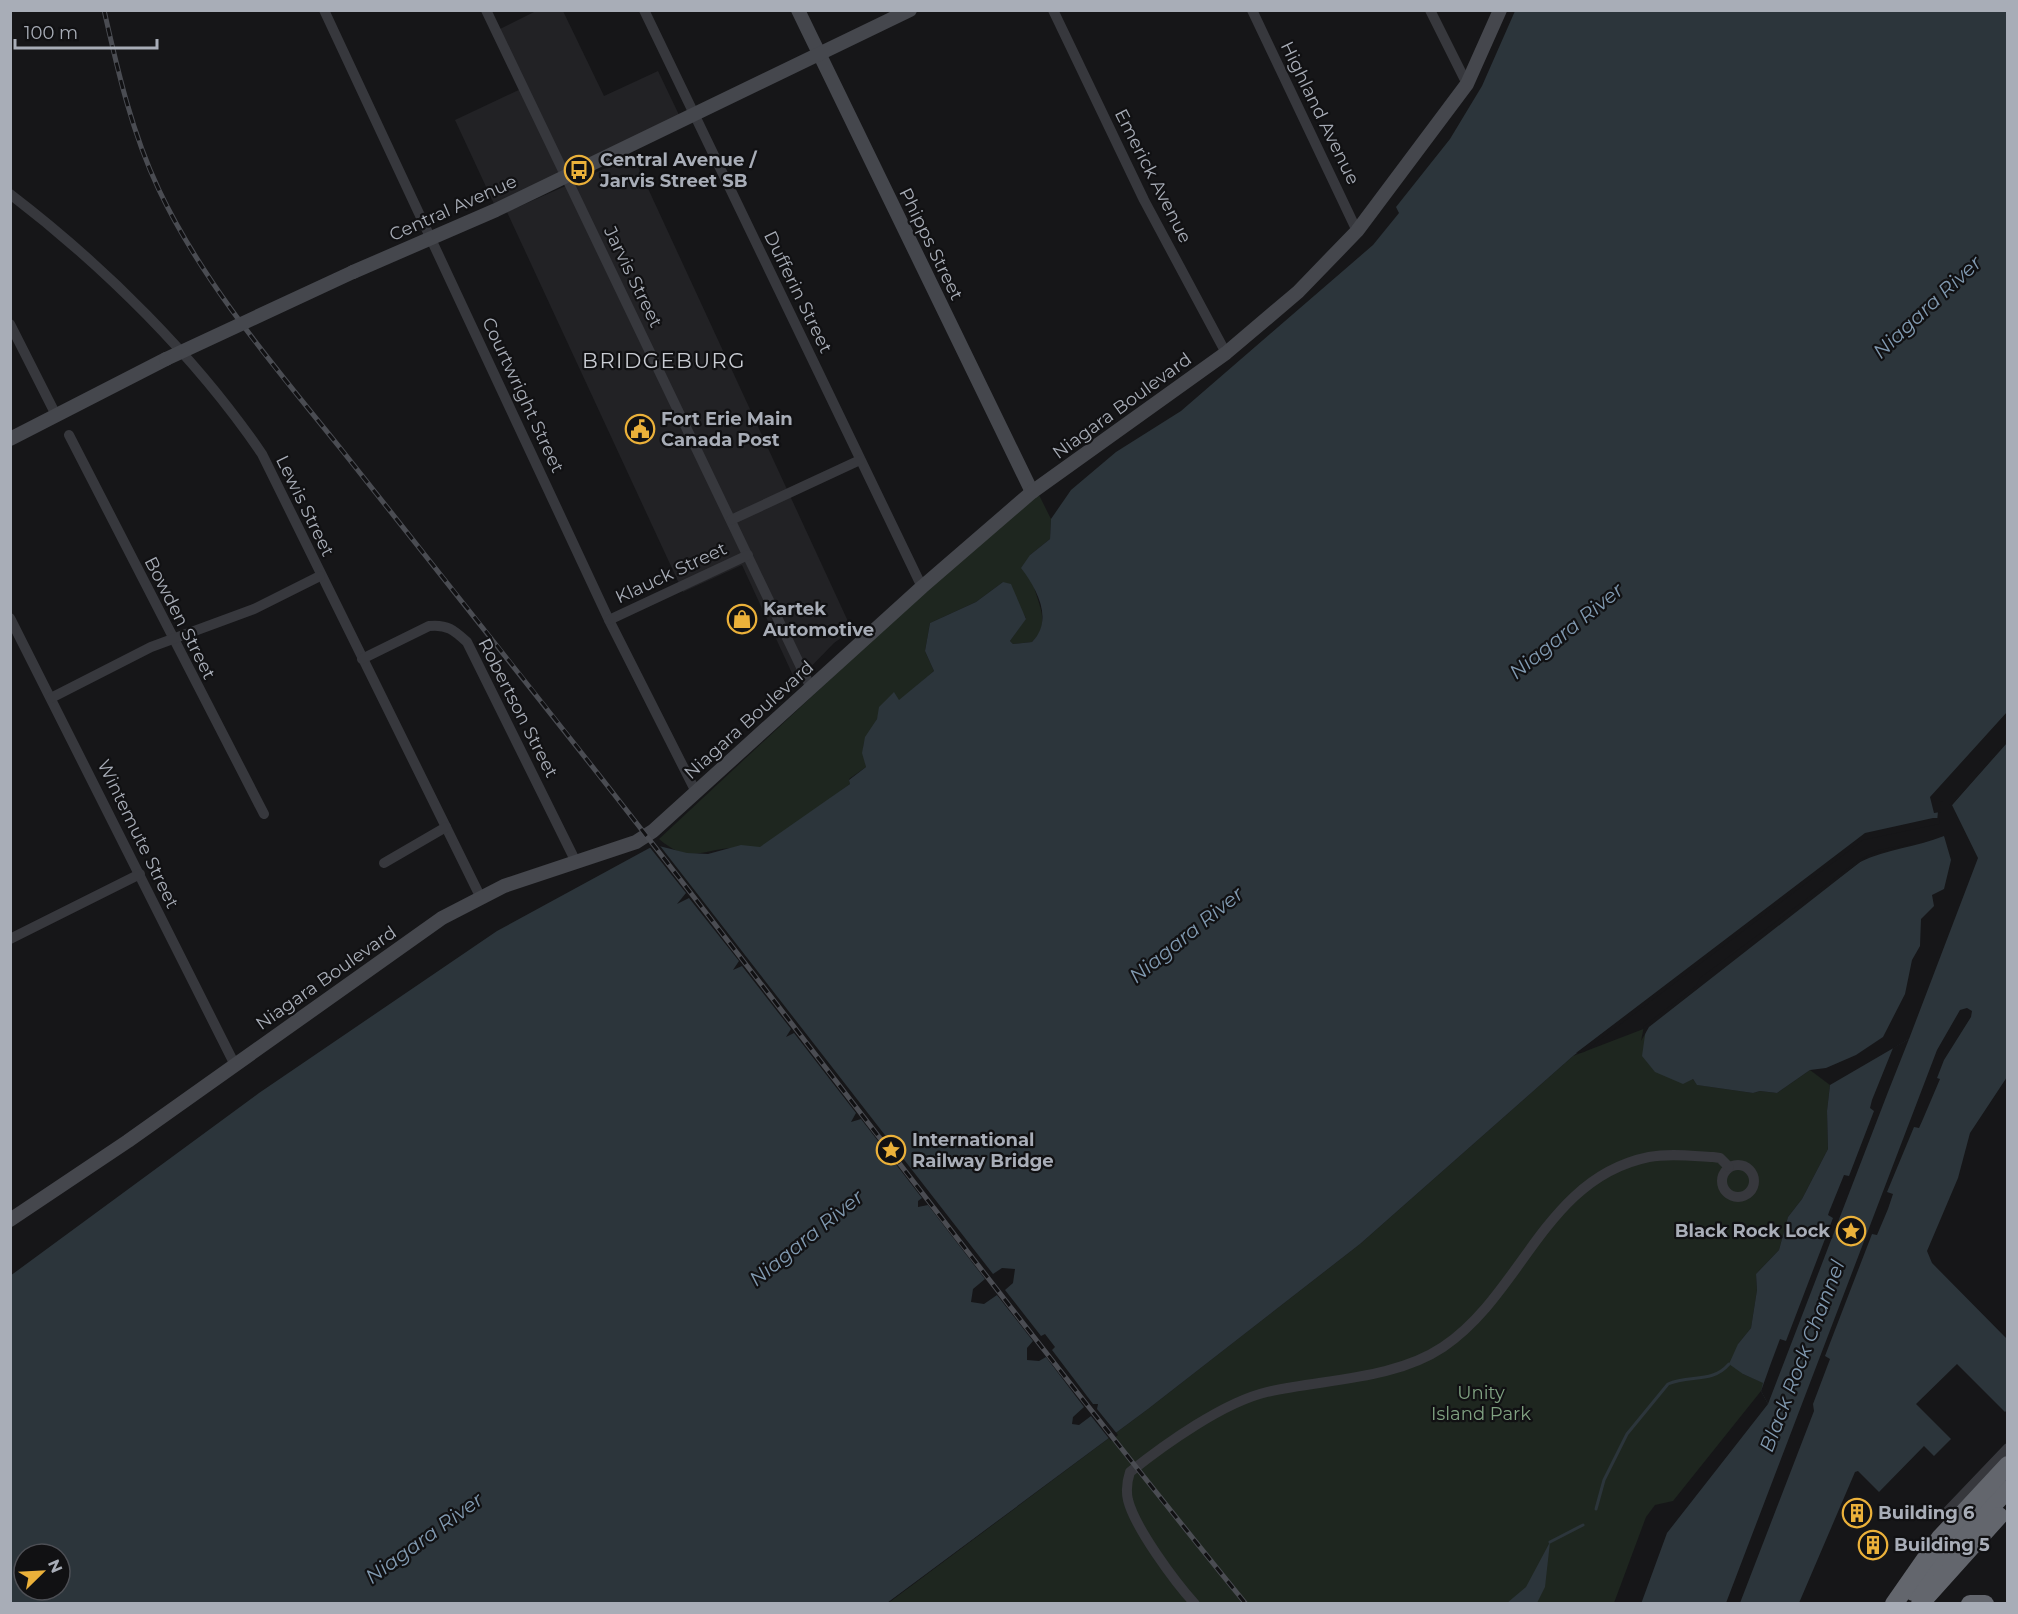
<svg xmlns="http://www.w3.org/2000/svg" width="2018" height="1614" font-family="Montserrat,sans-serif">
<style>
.built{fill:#222225}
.green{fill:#1e261f}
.water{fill:#2c353b;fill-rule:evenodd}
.pier{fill:#161618}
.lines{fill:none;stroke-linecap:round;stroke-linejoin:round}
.stream{stroke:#2c353b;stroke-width:3}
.minor{stroke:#37383d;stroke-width:10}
.secondary{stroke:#45474d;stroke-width:14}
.motorway{stroke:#63666d;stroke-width:18}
.rail-casing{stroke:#4a4c52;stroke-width:5}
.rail{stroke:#111113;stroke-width:3;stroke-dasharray:9;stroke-linecap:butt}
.secondary-bridge{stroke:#45474d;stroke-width:14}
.labels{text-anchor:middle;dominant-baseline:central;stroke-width:4.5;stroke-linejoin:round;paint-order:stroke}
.street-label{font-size:18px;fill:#a8adb7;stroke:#111113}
.poi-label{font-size:18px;font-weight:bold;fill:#a8adb7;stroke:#111113;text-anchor:start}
.park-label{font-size:18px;fill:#80a282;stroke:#111113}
.water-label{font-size:20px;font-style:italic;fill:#819ab1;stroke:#111113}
.quarter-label{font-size:21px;letter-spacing:1.5px;fill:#c9ccd3;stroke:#111113}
</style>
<rect width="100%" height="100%" fill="#161618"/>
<!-- built -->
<g class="built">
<path d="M538,10L563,11L604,96L658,71L680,117L495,206L455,120L523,88L496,31Z"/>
<path d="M633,156L852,630L834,643L796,682L742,565L683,592L507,212Z"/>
</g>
<!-- green -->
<g class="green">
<path d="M1038,493L1051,519L1050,539L1030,555C1031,564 1030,575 1033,584C1039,606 1051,624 1032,642L1013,644L1010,641L1026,618L1003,582L976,602L930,623L925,651L934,671L899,701L894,693C879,707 884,703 877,719C866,746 860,733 866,767L849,779L850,784C822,804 794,829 764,846C757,850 741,847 732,848C701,850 688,864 659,839L972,547Z"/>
<path d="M1646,1028L1698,1085L1753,1093L1760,1091L1777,1093L1810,1070L1830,1085L1827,1111L1828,1149L1802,1199L1788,1217L1779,1250L1756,1274L1757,1290L1751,1328L1738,1344L1743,1374L1764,1383L1761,1391L1673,1501L1655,1505L1646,1517L1614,1603L887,1604L1148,1409L1360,1244L1573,1056Z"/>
</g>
<!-- water -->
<g class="water">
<path d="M1515,11H2007V725L1939,800L1937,822L1862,837L1573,1056L1360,1244L1148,1409L887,1603H11L10,1276L259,1093L497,931L655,845L687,853L708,854L741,845L760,847L850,784L849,780L866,767L862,753L865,737L877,719L879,707L894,692L899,700L934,671L925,651L930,623L976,602L1003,582L1011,584L1026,619L1010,641L1013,644L1032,642C1054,620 1037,589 1021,568L1030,555L1050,539L1051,519L1071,490L1116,452L1181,411L1373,245L1399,213L1396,207L1450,139L1482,86ZM24,1554H60V1590H24Z"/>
<path d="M2007,743V1077L1970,1133L1958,1178L1927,1251L1932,1263L2007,1339V1410L2005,1412L1957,1364L1916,1404L1951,1439L1934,1456L1924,1446L1879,1492L1858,1471L1855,1472L1799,1603L1641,1604L1667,1533L1768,1404L1761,1391L1763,1383L1743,1374L1729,1364L1738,1344L1751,1328L1757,1290L1756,1274L1779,1250L1788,1217L1802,1199L1828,1149L1827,1111L1830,1085L1909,1039L1978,858L1952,805Z"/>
<path d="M1944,836L1951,860L1944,889L1932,895L1934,906L1921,919L1920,946L1912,960L1905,994L1883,1037L1856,1055L1826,1068L1810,1070L1777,1093L1760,1091L1753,1093L1697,1085L1693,1079L1683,1084L1655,1072L1642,1056L1646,1028L1698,988L1702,980L1860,862C1887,849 1916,847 1944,836Z"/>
<path d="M1550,1542L1545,1587L1537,1603H1507L1526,1587Z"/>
</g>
<!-- pier -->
<g class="pier">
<path d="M2007,712L2008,729L1942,802L1940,801L1941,812L1934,813L1930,797Z"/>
<path d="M2008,740L1952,805H1949L2005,741Z"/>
<path d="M1933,818H1940L1939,824L1863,840L1584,1052L1576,1053L1865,833Z"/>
<path d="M657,842L993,1274L1002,1268L1015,1269L1013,1283L1005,1290L1041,1336L1045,1334L1055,1347L1052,1350L1093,1404H1098L1097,1409L1118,1435L1111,1441L1091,1416L1079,1425L1072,1424L1073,1417L1084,1407L1046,1357L1039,1361L1027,1360V1348L1033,1341L997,1295L984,1304L971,1302L973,1289L985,1279L928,1205L918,1207V1201L922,1198L861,1119L851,1122L856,1113L794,1033L786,1037L791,1029L742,966L733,970L739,961L689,898L677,904L686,893L648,845Z"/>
<path d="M1915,843L1869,855L1649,1027L1641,1041L1644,1026L1696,986L1700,978L1859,860L1878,850Z"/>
<path d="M1967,1008L1972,1011L1971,1017L1944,1060L1937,1078L1940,1079L1923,1119L1919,1128L1914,1127L1887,1192L1893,1194L1888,1209L1877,1235L1872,1234L1825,1356L1830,1359L1813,1404L1814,1411L1740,1603H1726L1937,1050L1960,1010Z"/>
<path d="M1909,1039L1888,1092L1768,1404L1761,1391L1771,1363L1780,1339L1786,1341L1833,1218L1828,1215L1829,1212L1844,1175L1849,1176L1874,1111L1870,1108L1872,1100L1893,1048Z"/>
</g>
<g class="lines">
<!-- stream -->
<g class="stream">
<path d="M1596,1509L1604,1480L1627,1434L1668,1384C1689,1374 1712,1384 1729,1364"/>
<path d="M1550,1542L1583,1525"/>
</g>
<!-- minor -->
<g class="minor">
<path d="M324,10L609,620L696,792"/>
<path d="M486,10L811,688"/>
<path d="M644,10L922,587"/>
<path d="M1053,10L1144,200L1226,353"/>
<path d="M1252,10L1357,231"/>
<path d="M1430,10L1467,84"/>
<path d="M10,194C104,266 196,357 262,454L480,896"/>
<path d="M10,324L56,415"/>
<path d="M69,435L264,814"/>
<path d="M731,520L860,460"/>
<path d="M10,618L235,1065"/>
<path d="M609,620L748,555"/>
<path d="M362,659L429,626C447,624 454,630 467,642L576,862"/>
<path d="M51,698L151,647L254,609L320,576"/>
<path d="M384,863L446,827"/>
<path d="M10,939L140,874"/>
<circle cx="1738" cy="1181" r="16"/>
<path d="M1944,1515L2008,1448"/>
<path d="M1195,1604C1175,1582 1135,1528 1128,1500C1126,1491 1127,1481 1130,1472C1165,1444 1224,1402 1267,1392C1323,1379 1394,1380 1443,1347C1523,1293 1545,1178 1649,1157C1670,1153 1692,1156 1713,1157L1720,1158L1729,1167"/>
</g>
<!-- secondary -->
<g class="secondary">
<path d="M798,10L1032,492"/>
<path d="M353,272L496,210L910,10"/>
<path d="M10,439L166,359"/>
<path d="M10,1220L128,1141L442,918L504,886L636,842L653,831L922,587L1032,492L1226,353L1298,292L1357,231L1467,84L1500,10"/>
</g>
<!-- motorway -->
<g class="motorway">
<path d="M1913,1592L2008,1489"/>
<path d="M1894,1604L1940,1538L2008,1465"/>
<path d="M1920,1604L1999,1516"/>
<path d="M1970,1604H1985"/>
</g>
<!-- rail casing -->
<g class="rail-casing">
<path id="rail" d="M104,10C118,72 132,133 159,190C204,285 276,368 341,449C427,558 514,666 599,775C815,1051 1025,1332 1246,1604"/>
</g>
<!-- rail -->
<use href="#rail" class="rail"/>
<!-- secondary-bridge -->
<path class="secondary-bridge" d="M166,359L353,272"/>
</g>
<!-- icons -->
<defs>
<g id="bus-ring" transform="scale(1.5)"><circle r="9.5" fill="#111113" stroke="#ebb13a" stroke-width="1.5"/><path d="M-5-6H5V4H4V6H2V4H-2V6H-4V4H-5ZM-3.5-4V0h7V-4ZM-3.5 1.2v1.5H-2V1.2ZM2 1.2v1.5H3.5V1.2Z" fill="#ebb13a"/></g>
<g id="civic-ring" transform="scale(1.5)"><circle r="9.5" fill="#111113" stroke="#ebb13a" stroke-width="1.5"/><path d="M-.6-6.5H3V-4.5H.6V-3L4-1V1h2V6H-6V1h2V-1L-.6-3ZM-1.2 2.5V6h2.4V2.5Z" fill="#ebb13a"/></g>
<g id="shop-ring" transform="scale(1.5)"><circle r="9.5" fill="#111113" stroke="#ebb13a" stroke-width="1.5"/><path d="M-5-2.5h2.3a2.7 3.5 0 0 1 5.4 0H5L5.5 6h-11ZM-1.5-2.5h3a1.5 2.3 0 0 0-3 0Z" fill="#ebb13a"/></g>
<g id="sight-ring" transform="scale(1.5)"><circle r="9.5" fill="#111113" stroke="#ebb13a" stroke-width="1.5"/><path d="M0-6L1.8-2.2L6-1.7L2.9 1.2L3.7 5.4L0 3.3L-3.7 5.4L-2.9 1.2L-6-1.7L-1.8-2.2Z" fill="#ebb13a"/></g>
<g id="building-ring" transform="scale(1.5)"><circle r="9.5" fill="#111113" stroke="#ebb13a" stroke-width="1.5"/><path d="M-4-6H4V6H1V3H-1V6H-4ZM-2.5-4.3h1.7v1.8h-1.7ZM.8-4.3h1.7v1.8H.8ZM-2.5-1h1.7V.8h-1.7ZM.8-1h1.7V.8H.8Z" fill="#ebb13a"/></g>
</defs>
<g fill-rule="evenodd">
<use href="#bus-ring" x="579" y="170"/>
<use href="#civic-ring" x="640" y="429"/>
<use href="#shop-ring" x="742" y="619"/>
<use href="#sight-ring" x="891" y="1150"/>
<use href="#sight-ring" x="1851" y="1231"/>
<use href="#building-ring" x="1857" y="1513"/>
<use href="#building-ring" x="1873" y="1545"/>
</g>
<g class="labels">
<!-- street labels -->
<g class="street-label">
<text transform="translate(1320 113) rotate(64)">Highland Avenue</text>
<text transform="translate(1153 176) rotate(63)">Emerick Avenue</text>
<text transform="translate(453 208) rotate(-24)">Central Avenue</text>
<text transform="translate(931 244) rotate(64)">Phipps Street</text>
<text transform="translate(633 277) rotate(64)">Jarvis Street</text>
<text transform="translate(798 292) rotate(64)">Dufferin Street</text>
<text transform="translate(523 395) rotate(65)">Courtwright Street</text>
<text transform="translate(1122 406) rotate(-36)">Niagara Boulevard</text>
<text transform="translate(305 506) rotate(64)">Lewis Street</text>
<text transform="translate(671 573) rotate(-25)">Klauck Street</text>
<text transform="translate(180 618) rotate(63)">Bowden Street</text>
<text transform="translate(518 708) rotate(63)">Robertson Street</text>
<text transform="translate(749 720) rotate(-42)">Niagara Boulevard</text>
<text transform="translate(138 834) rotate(64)">Wintemute Street</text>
<text transform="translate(326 978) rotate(-35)">Niagara Boulevard</text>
</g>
<!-- poi labels -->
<g class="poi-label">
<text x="600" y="160">Central Avenue /<tspan x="600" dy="21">Jarvis Street SB</tspan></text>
<text x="661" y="419">Fort Erie Main<tspan x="661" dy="21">Canada Post</tspan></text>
<text x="763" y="609">Kartek<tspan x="763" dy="21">Automotive</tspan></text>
<text x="912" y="1140">International<tspan x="912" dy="21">Railway Bridge</tspan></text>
<text x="1830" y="1231" text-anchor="end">Black Rock Lock</text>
<text x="1878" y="1513">Building 6</text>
<text x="1894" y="1545">Building 5</text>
</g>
<!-- park labels -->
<g class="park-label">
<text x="1481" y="1393">Unity<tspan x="1481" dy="21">Island Park</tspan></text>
</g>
<!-- water labels -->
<g class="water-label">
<text transform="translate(1927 307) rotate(-43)">Niagara River</text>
<text transform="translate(1566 631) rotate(-39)">Niagara River</text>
<text transform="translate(1186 935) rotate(-39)">Niagara River</text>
<text transform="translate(806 1238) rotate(-39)">Niagara River</text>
<text transform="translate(1802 1356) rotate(-69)">Black Rock Channel</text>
<text transform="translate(424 1538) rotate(-36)">Niagara River</text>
</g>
<!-- quarter labels -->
<g class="quarter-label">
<text x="664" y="360">BRIDGEBURG</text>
</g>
</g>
<!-- border -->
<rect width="2018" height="1614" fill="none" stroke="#a8adb7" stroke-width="24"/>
<!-- north arrow -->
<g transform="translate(42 1572) rotate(66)"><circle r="28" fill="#111113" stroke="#4d4f55" stroke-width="1.5"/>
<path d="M0-4.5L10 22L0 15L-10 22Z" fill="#ebb13a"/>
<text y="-9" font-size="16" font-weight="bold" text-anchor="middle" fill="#a8adb7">N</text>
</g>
<!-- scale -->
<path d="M15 39v9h142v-9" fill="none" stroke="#a8adb7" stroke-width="3"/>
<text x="24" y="39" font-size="18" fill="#a8adb7" stroke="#111113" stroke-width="4.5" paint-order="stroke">100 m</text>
</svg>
